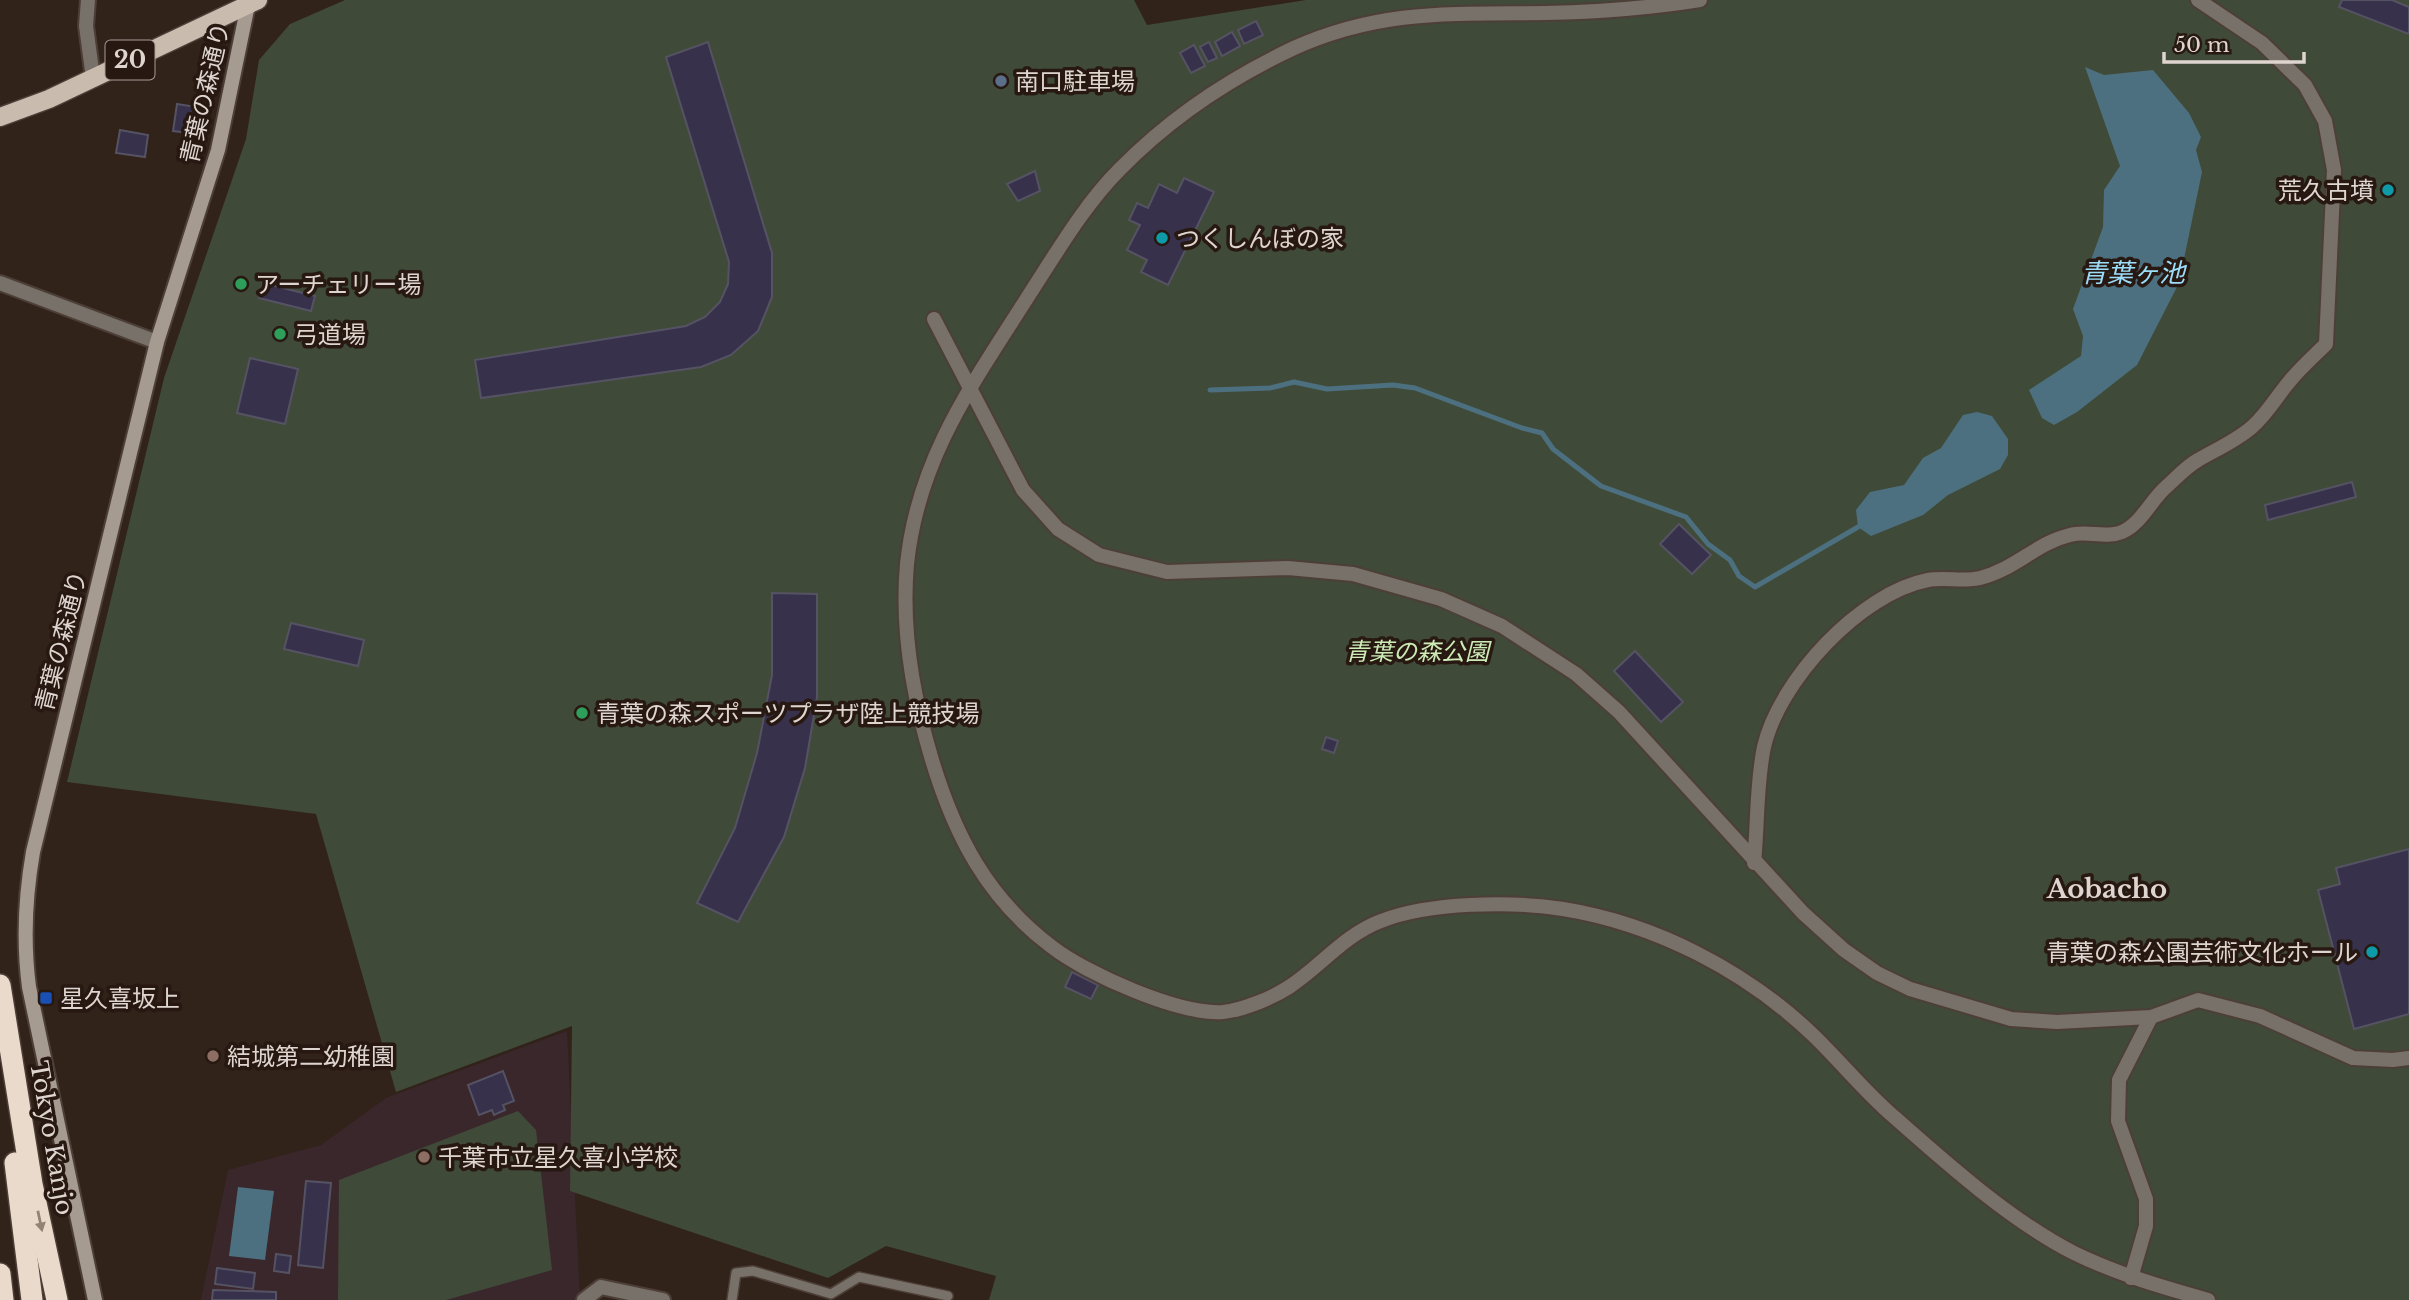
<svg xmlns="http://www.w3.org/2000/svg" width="2409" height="1300" font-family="'Libre Baskerville','Noto Sans JP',serif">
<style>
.commercial{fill:#3a272c}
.green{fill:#404a39}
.water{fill:#4c707f}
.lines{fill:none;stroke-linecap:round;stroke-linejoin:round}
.stream{stroke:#4c707f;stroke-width:5}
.building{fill:#37314c;stroke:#555363;stroke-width:2}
.lane-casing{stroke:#4d3f37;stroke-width:12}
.street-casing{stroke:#4d3f37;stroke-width:18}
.secondary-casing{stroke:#4d3f37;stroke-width:18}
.primary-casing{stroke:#4d3f37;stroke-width:21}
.highway-casing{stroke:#4d3f37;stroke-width:24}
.lane{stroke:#77716a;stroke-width:9}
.street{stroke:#77716a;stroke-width:14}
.secondary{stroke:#a59b91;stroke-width:14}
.primary{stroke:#c9bcaf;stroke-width:18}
.highway{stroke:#eadacb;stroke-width:21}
.oneway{fill:#928377}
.service-dot{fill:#5c6f8a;stroke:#271811;stroke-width:2.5}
.culture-dot{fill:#0f9aa8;stroke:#271811;stroke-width:2.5}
.leisure-dot{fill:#2e9e5b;stroke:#271811;stroke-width:2.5}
.transit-dot{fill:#1a4fb4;stroke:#271811;stroke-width:2.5}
.education-dot{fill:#8d6e63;stroke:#271811;stroke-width:2.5}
.labels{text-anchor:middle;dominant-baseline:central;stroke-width:7;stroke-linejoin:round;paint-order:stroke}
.shield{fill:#271811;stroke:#a89c97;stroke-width:2}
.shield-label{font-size:23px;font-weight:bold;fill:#dfd5d0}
.poi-label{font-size:24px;fill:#dfd5d0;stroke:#271811;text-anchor:start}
.street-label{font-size:24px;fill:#dfd5d0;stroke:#271811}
.park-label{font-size:24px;font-style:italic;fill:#ccebb6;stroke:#271811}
.water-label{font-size:26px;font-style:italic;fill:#9bddfa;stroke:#271811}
.neighbourhood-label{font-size:26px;font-weight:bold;fill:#dfd5d0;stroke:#271811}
</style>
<rect width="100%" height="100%" fill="#31221a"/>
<!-- commercial -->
<path class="commercial" d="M567,1031L580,1300H201L228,1170L321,1145L386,1098Z"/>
<!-- green -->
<g class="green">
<path d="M345,0H1134L1147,25L1306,0H2409V1300H989L996,1276L886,1246L828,1278L570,1191L572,1026L396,1092L316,814L67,782L164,378L246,139L259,60L290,24Z"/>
<path d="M518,1111L536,1130L552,1270L446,1300H338L339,1180Z"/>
</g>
<!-- water -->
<g class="water">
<path d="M2085,67L2104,75L2153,70L2189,113L2201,137L2196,150L2202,172L2179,283L2137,365L2077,412L2054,425L2042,418L2029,390L2081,356L2083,336L2073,309L2103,227L2104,190L2120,166Z"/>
<path d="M1977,412L1992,416L2008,439V455L2000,469L1948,495L1923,515L1871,536L1858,527L1856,510L1870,492L1904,485L1923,458L1941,448L1963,415Z"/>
<path d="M238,1187L274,1191L265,1260L229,1256Z"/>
</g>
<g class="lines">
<!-- stream -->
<path class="stream" d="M1210,390L1270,388L1294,382L1327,389L1393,385L1415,388L1522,428L1542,433L1553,449L1601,486L1686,517L1708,544L1730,560L1739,576L1755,587L1858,527"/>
</g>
<!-- building -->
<g class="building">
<path d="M2342,0H2392L2409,7V34L2339,7Z"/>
<path d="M1256,21L1263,35L1244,44L1238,30Z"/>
<path d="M1232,32L1240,46L1222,56L1215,42Z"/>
<path d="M708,42L772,253V297L758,331L731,355L701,367L481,398L475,360L686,326L705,317L720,302L728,284L729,262L666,57Z"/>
<path d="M1209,42L1217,58L1208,62L1200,47Z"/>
<path d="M1194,45L1205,66L1191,73L1180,53Z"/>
<path d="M177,104L203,108L199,134L173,131Z"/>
<path d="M120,130L148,135L145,157L116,153Z"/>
<path d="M1035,171L1040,191L1018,201L1007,184Z"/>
<path d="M1184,178L1214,192L1168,285L1141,272L1147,260L1127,250L1140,225L1129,220L1137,203L1148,208L1159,184L1177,193Z"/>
<path d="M263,283L315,296L311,311L259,298Z"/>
<path d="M250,358L298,369L285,424L237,413Z"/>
<path d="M2352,482L2356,497L2268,520L2265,505Z"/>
<path d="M1679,524L1711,555L1692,574L1660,544Z"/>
<path d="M772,593L817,594V697L805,768L784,837L738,922L697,903L735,828L757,753L772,675Z"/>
<path d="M291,623L364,640L358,666L284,649Z"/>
<path d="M1635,651L1683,702L1661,722L1614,671Z"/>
<path d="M1326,737L1338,741L1334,753L1322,749Z"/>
<path d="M2409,849V1014L2354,1029L2318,890L2340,884L2336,868Z"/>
<path d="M1072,972L1098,985L1091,999L1065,987Z"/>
<path d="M503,1071L514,1101L503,1105L505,1110L494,1115L492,1110L479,1115L468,1085Z"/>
<path d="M306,1181L331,1183L323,1268L298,1265Z"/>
<path d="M276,1254L291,1256L289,1273L274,1271Z"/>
<path d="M217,1268L255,1273L253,1289L215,1284Z"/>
<path d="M213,1290L276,1292V1300H212Z"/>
</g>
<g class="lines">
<!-- lane casing -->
<g class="lane-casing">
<path id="lane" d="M732,1300L736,1273L753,1271L831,1294L859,1277L948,1296"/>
</g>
<!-- street casing -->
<g class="street-casing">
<g id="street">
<path d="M88,0L86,26L93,78"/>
<path d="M1700,0C1650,8 1596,12 1545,13C1453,14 1381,9 1294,48C1230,78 1170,118 1120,169C1084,205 1057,252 1029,295C974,382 918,457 907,564C901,630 913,697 932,760C955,836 987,898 1052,947C1087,974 1179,1015 1223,1012C1243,1010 1272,998 1289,987C1321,966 1344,935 1381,921C1429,902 1512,901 1563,909C1656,924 1746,971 1813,1035C1841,1062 1865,1092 1893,1116C1946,1163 2011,1221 2074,1253C2117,1274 2162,1287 2208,1300"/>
<path d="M0,283L157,342"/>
<path d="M934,319L1023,490L1058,529L1099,555L1167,572L1288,568L1353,574L1441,599L1502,626L1576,674L1619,712L1803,913L1844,950L1877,973L1910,989L2011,1019L2057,1022L2151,1017L2198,1000L2260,1016L2353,1058L2393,1060L2409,1058"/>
<path d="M1754,863C1758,824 1756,785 1764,747C1779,681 1860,593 1928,580C1945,577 1964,582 1980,578C2016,569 2036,543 2070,535C2087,530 2105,539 2122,532C2141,524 2151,500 2166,487C2176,478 2187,466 2198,460C2217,449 2236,441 2252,427C2267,414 2277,396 2289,382C2300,368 2314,356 2326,344L2334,170L2325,121L2305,85L2262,43L2198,0"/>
<path d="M2131,1278L2146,1226V1199L2118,1121L2119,1080L2151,1017"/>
<path d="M584,1300L601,1287L663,1300"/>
</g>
</g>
<!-- secondary casing -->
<g class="secondary-casing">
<path id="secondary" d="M95,1300L29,987C23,941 25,898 33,852L157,342L218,150L249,0"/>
</g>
<!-- primary casing -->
<g class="primary-casing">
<path id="primary" d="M0,117L49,99L258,0"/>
</g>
<!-- highway casing -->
<g class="highway-casing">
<g id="highway">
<path d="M0,985L32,1184L57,1300"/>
<path d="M15,1163L32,1300"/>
<path d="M0,1274L3,1300"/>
</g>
</g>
<!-- lane -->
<use href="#lane" class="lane"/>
<!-- street -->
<use href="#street" class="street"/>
<!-- secondary -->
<use href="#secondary" class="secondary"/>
<!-- primary -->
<use href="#primary" class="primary"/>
<!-- highway -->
<use href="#highway" class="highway"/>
</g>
<!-- one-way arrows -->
<defs><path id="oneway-solid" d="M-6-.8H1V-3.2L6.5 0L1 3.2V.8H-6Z" transform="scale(1.75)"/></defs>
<use class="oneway" href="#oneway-solid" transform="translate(40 1221) rotate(78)"/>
<!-- markers -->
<circle class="service-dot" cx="1001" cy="81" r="7"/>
<g class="culture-dot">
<circle cx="2388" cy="190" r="7"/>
<circle cx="1162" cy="238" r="7"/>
<circle cx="2372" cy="952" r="7"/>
</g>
<g class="leisure-dot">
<circle cx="241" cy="284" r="7"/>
<circle cx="280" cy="334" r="7"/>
<circle cx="582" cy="713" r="7"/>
</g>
<rect class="transit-dot" x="39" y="991" width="14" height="14" rx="3.5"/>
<g class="education-dot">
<circle cx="213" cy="1056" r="7"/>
<circle cx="424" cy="1157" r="7"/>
</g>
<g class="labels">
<!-- shield labels -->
<rect class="shield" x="105.5" y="40.5" width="49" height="39" rx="5"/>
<g class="shield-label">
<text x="130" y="60">20</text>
</g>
<!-- poi labels -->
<g class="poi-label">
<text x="1015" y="81">南口駐車場</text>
<text x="2374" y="190" text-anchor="end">荒久古墳</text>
<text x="1176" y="238">つくしんぼの家</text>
<text x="255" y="284">アーチェリー場</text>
<text x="294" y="334">弓道場</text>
<text x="596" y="713">青葉の森スポーツプラザ陸上競技場</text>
<text x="2358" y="952" text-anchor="end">青葉の森公園芸術文化ホール</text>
<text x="60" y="998">星久喜坂上</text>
<text x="227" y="1056">結城第二幼稚園</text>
<text x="438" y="1157">千葉市立星久喜小学校</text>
</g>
<!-- street labels -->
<g class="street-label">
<text transform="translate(205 93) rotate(-77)">青葉の森通り</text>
<text transform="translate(61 641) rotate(-76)">青葉の森通り</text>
<text transform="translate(52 1138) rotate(80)">Tokyo Kanjo</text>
</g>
<!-- park labels -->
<g class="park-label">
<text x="1417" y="651">青葉の森公園</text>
</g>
<!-- water labels -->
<g class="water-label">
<text x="2133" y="273">青葉ヶ池</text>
</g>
<!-- neighbourhood labels -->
<g class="neighbourhood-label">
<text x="2107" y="889">Aobacho</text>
</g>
</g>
<!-- scale -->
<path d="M2164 52v10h140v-10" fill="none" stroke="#dfd5d0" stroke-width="3.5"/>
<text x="2174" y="52" font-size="21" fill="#dfd5d0" stroke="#271811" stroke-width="5" paint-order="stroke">50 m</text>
</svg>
